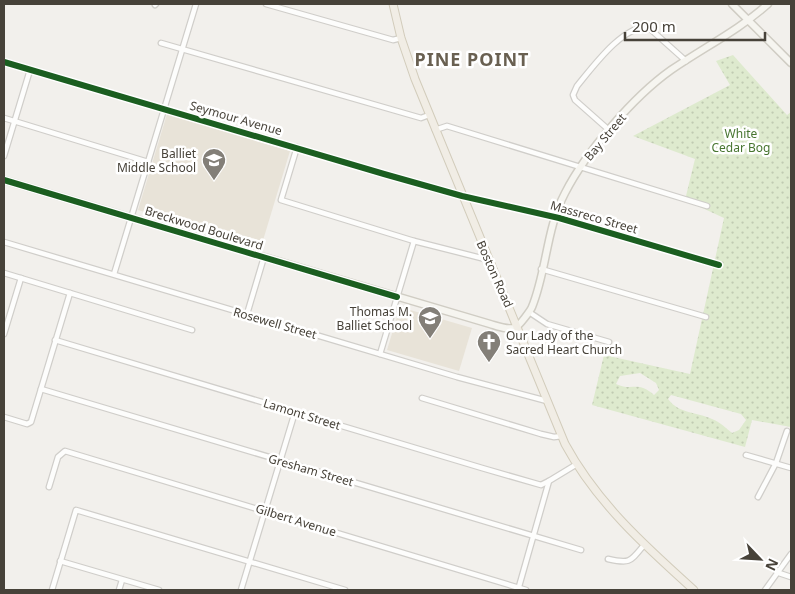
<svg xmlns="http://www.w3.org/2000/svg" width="795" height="594" font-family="'Noto Sans',sans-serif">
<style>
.education{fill:#e8e3d8}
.green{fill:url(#green-dots);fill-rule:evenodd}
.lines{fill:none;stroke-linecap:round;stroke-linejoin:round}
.minor-casing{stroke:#d0ceca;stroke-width:7}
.secondary-casing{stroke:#d0cdc4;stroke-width:9}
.primary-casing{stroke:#d2ccbb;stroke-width:9}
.minor{stroke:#fdfdfc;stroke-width:4.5}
.secondary{stroke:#f6f5f0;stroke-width:6}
.primary{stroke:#f1ede5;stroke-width:7}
.cycleway-casing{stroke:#fff;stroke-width:9}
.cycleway{stroke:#1b5e20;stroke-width:6}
.labels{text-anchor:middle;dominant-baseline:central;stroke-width:5;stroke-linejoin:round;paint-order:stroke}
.street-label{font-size:12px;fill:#474239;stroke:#fff}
.park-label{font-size:12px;fill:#477530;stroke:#fff}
.poi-label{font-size:12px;fill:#474239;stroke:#fff;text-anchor:end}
.district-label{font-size:18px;font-weight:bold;letter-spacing:1px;fill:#696051;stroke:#fff}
</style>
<defs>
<pattern id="green-dots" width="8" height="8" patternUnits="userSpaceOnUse" patternTransform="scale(1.25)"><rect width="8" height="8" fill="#deeace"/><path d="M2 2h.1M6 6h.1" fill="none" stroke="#c0cab2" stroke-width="1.8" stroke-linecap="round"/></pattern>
</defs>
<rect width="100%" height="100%" fill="#f2f0ec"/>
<!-- education -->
<g class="education">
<path d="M167,114L290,151L261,247L138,210Z"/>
<path d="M400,307L472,328L459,371L387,350Z"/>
</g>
<!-- green -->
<path class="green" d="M733,55L787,115L791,112V427L752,420L745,447L592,405L604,355L690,374L724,218L685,200L695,159L633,136L730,85L716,61ZM640,373L656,383L659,390L654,395C637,380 633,392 616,384L620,376ZM671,395L741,414L746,420L739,430L732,433C726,428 720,422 712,419C697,412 679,414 668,399Z"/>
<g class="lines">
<!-- minor casing -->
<g class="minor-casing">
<g id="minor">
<path d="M266,4L393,40L401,38"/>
<path d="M155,5L156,4"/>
<path d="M161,43L421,118L429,115"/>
<path d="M4,62L384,174L462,196L559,218L719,265"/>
<path d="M4,118L148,162"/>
<path d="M435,130L447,126L707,206"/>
<path d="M610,131L575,100L573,95L577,86C592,68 623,25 648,27L686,61"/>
<path d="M297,147L281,200L414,241L489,260"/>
<path d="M4,156L30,70"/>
<path d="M4,242L457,377L547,401"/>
<path d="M541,269L706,317"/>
<path d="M4,273L192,330"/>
<path d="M114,274L196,4"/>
<path d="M529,312L547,324L609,342"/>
<path d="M247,314L264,257"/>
<path d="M4,334L21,278"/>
<path d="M55,340L482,468L541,485L549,481"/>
<path d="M380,354L414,241"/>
<path d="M41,389L581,550"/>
<path d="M422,398L541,434L554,437L562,436"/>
<path d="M4,417L27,424L31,422L70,293"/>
<path d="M746,455L791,468"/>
<path d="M49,487L58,457L65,451L526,590"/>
<path d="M758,497L776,463L787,431"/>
<path d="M608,559C630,564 630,562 644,545"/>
<path d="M60,561L159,590"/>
<path d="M779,573L791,577"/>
<path d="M52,590L76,510L345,590"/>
<path d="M119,590L122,580"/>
<path d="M241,590L295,412"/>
<path d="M518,590L549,481L577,464"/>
<path d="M765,590L791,554"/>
</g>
</g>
<!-- secondary casing -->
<g class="secondary-casing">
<g id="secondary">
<path d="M732,4L791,63"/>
<path d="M4,180L490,324C497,326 509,331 516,327C519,326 531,310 532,307C547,270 546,229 565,193C586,152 633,97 671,70C703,48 739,30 768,4"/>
</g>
</g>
<!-- primary casing -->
<g class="primary-casing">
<path id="primary" d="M393,4L401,38L415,79L565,444C597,503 645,546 694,590"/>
</g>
<!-- minor -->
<use href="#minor" class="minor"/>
<!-- secondary -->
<use href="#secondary" class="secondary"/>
<!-- primary -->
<use href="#primary" class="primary"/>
<!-- cycleway casing -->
<g class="cycleway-casing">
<g id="cycleway">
<path d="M4,62L384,174L462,196L559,218L719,265"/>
<path d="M4,180L397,297"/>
</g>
</g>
<!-- cycleway -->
<use href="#cycleway" class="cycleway"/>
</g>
<!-- icons -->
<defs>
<g id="school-pin" transform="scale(1.25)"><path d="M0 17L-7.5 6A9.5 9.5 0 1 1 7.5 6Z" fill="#837f78" stroke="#fff"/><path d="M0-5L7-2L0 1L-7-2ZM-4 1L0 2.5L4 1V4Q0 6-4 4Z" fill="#fff"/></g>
<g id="church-pin" transform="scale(1.25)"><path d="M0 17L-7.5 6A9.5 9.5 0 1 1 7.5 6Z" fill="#837f78" stroke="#fff"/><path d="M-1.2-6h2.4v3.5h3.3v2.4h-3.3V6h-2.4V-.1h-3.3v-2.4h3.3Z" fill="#fff"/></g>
</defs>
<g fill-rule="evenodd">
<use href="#school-pin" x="214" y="160"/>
<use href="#school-pin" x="430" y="318"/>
<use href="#church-pin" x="489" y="342"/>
</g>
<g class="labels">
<!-- street labels -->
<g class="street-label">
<text transform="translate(236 118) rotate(16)">Seymour Avenue</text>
<text transform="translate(605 137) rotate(-50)">Bay Street</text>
<text transform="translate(594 217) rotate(16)">Massreco Street</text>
<text transform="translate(204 228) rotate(17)">Breckwood Boulevard</text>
<text transform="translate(495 274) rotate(66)">Boston Road</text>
<text transform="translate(275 323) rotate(16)">Rosewell Street</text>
<text transform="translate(302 414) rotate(17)">Lamont Street</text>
<text transform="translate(311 470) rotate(16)">Gresham Street</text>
<text transform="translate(296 520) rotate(17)">Gilbert Avenue</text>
</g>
<!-- park labels -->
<g class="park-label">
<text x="741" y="133">White<tspan x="741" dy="14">Cedar Bog</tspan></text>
</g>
<!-- poi labels -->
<g class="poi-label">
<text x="196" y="153">Balliet<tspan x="196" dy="14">Middle School</tspan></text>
<text x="412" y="311">Thomas M.<tspan x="412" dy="14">Balliet School</tspan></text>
<text x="506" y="335" text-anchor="start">Our Lady of the<tspan x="506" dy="14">Sacred Heart Church</tspan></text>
</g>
<!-- district labels -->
<g class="district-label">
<text x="472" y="59">PINE POINT</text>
</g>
</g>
<!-- border -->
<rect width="795" height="594" fill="none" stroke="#474239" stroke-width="10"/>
<!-- north arrow -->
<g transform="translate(760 559) rotate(115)" stroke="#ffffff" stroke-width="4" paint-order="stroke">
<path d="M0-4L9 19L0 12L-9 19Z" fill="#474239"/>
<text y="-8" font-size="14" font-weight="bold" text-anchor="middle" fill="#474239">N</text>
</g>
<!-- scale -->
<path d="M625 32v8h140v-8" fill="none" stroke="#474239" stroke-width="2.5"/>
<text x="632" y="32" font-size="15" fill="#474239" stroke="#ffffff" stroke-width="4" paint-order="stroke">200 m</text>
</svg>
